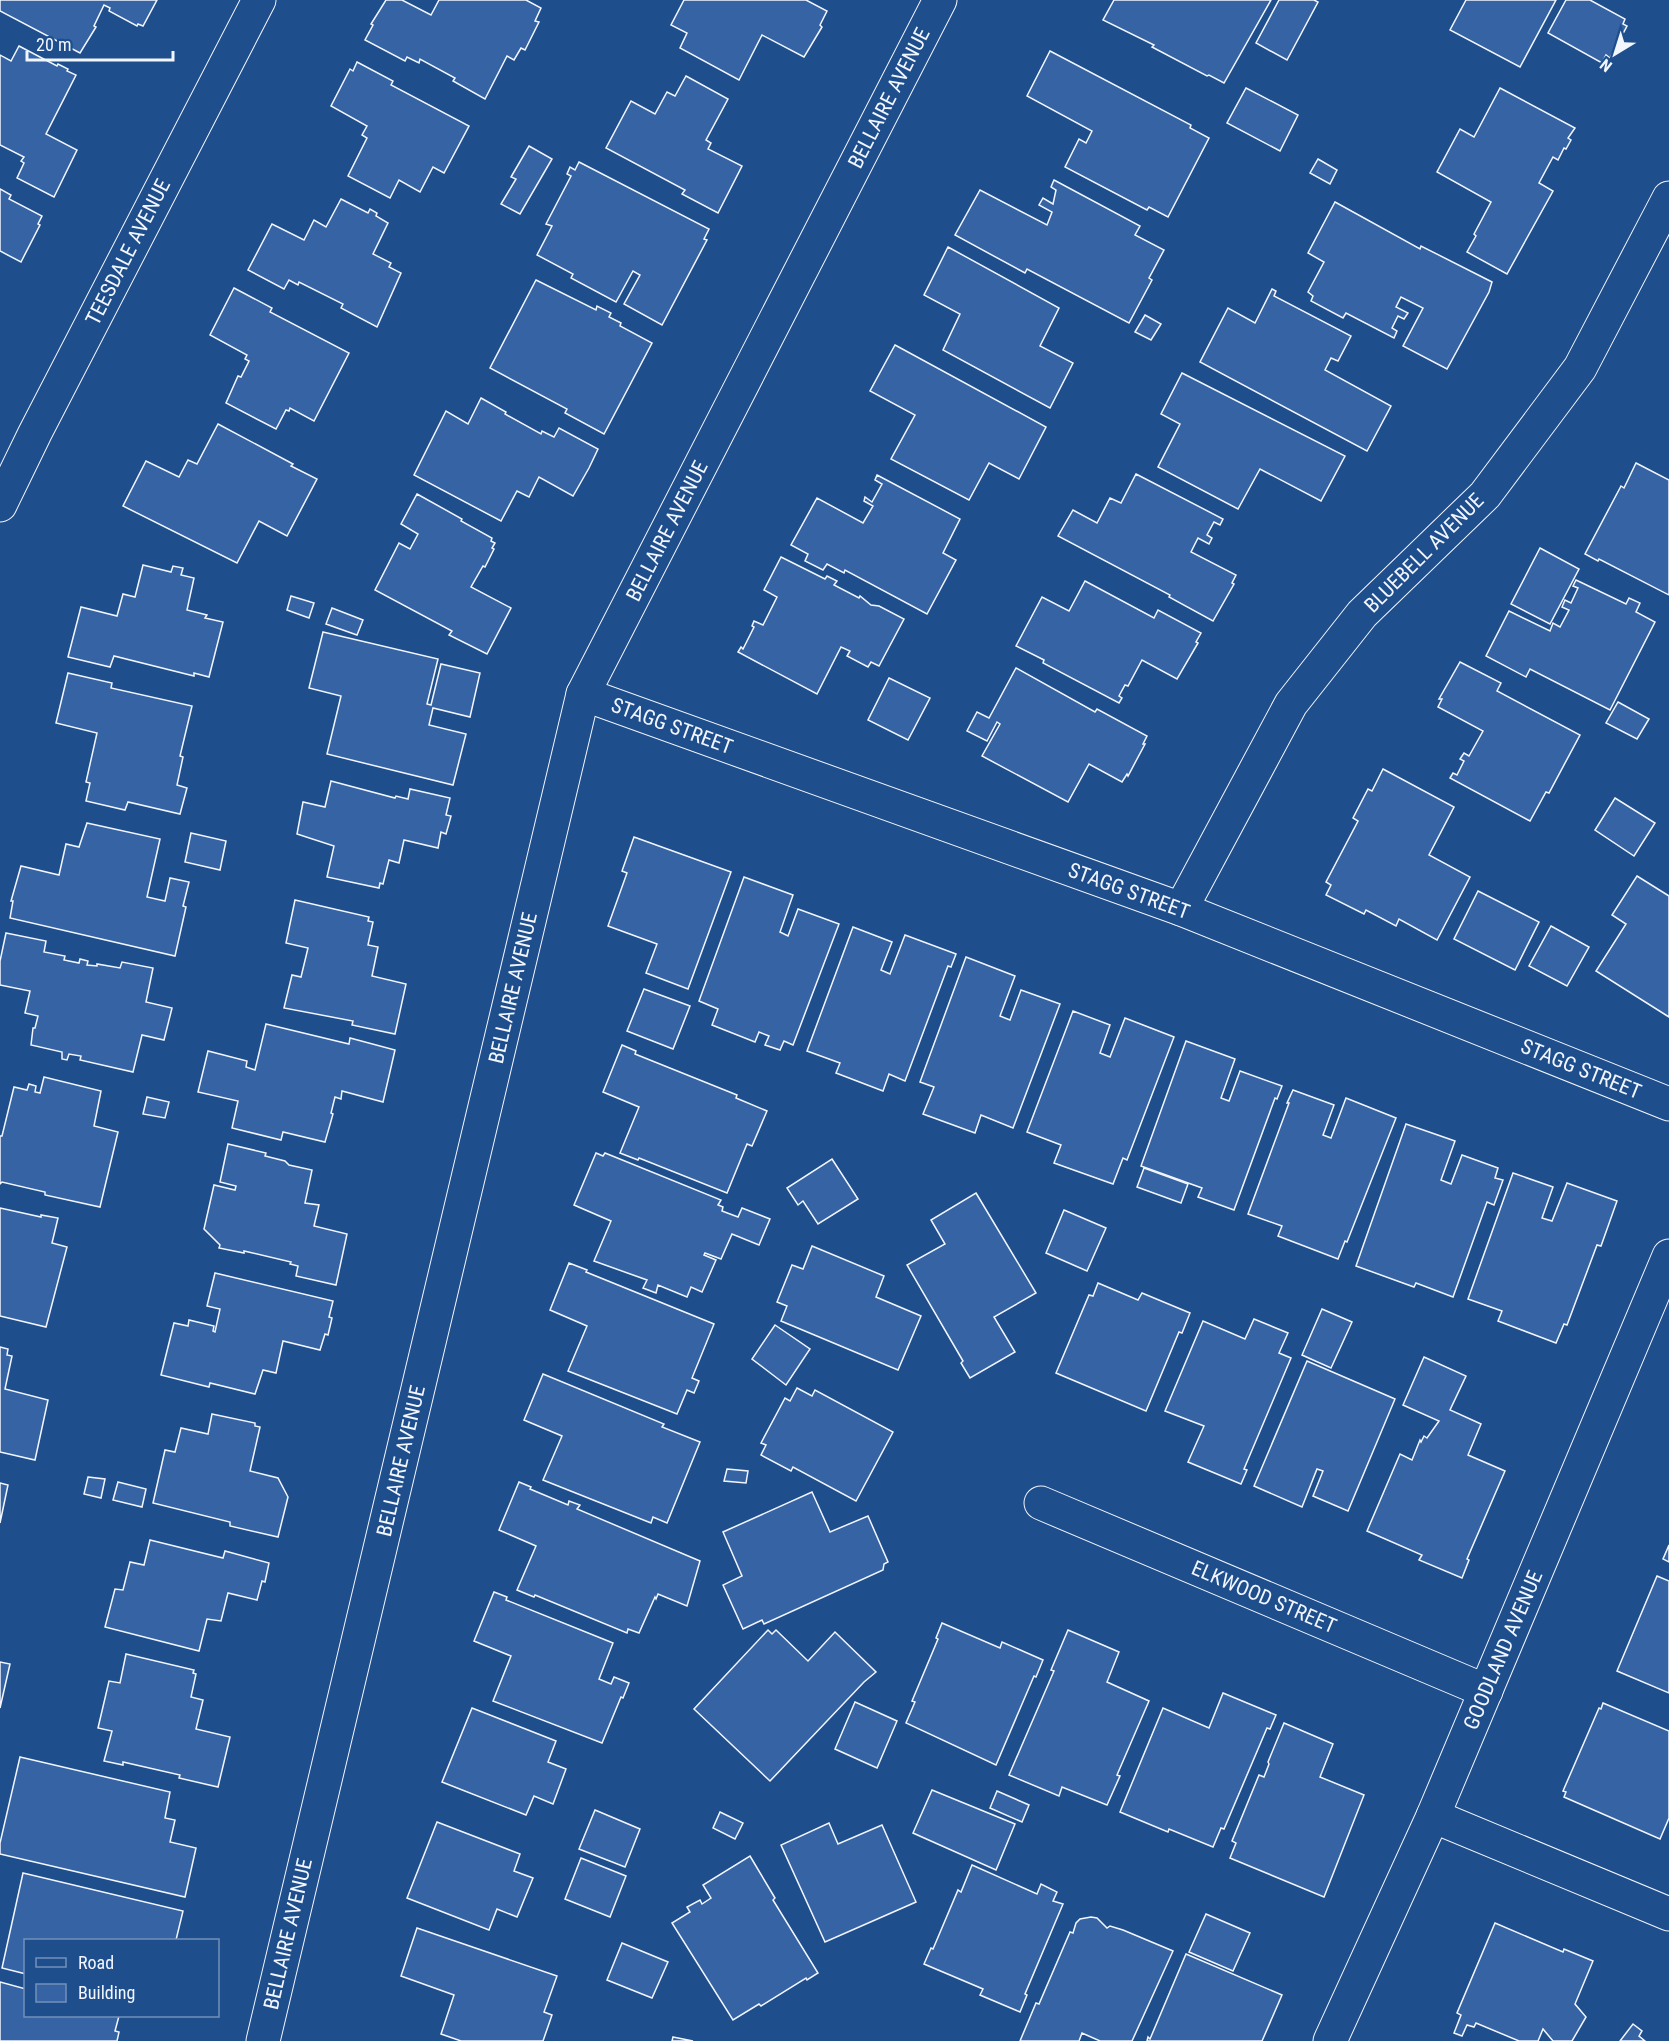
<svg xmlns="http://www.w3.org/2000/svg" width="1669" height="2041" font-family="'Roboto Condensed',sans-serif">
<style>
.building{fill:#3563a3;stroke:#f2f6ff;stroke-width:1.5}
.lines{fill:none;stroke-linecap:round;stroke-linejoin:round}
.street-casing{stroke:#f2f6ff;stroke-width:35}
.secondary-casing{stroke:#f2f6ff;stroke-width:35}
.street{stroke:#1f4e8c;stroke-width:33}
.secondary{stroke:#1f4e8c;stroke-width:33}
.labels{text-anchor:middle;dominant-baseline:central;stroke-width:4.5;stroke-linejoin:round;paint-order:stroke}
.street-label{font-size:21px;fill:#f2f6ff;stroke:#1f4e8c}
</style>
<rect width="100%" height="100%" fill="#1f4e8c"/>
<!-- building -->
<g class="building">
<path d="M0,0H157L143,26L138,24L137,26L109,11L110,8L104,5L94,26L96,27L80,53L0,11Z"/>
<path d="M386,0H402L431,15L439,0H526L541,8L535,21L539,22L525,50L521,48L514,60L507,56L485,99L453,81L455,78L420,59L419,63L407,57L405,61L365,40L373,25L371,24Z"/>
<path d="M684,0H806L827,11L820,25L822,27L804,57L762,35L739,80L680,48L687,33L671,25Z"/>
<path d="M1114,0H1271L1224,83L1209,75L1207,76L1152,47L1154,45L1103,20Z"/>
<path d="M1279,0H1314L1318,2L1287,60L1256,43Z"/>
<path d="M1466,0H1556L1520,67L1450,30Z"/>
<path d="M1566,0H1590L1625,19L1623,24L1627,26L1610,58L1606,55L1602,63L1548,33Z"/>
<path d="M19,46L57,66L58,64L68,69L67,71L76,75L46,134L77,150L54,197L17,178L24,163L21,161L24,157L0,145V55L11,61Z"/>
<path d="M1050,51L1191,125L1190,128L1209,138L1168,217L1149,207L1147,210L1065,167L1079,139L1086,143L1092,131L1027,96Z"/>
<path d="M357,62L393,81L391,85L469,126L444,173L433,167L420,192L399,180L390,198L348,176L367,138L362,135L367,126L331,106L350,69L353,71Z"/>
<path d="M686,76L728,99L706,140L711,143L708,149L742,166L718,213L682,194L685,190L606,148L631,101L655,114L667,92L675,96Z"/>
<path d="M1246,88L1298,115L1280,151L1227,123Z"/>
<path d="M1500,88L1575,128L1568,138L1571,140L1566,149L1564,148L1558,160L1553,157L1539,183L1553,191L1507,274L1467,252L1476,236L1474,234L1491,202L1437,172L1460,129L1474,137Z"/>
<path d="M529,146L552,159L520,214L501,204L516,179L511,177Z"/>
<path d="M1318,159L1337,170L1330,184L1310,173Z"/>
<path d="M579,162L709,229L704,239L707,240L662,325L624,304L640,275L633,271L616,302L571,278L573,274L537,255L552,226L546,224L571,176L567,174L570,167L575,170Z"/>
<path d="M1054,180L1140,226L1135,235L1164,250L1149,278L1152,280L1129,323L1027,269L1025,273L955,235L980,190L1047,225L1052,212L1039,205L1043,198L1053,204L1056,190L1051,187Z"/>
<path d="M0,189L11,195L9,199L42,216L38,224L40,225L21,262L0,251Z"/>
<path d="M341,199L368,213L370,209L377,213L376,216L388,223L373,254L391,263L389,267L401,273L377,327L341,308L343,304L299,282L298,285L289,280L284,289L248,270L272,224L304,240L314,220L326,227Z"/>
<path d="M1335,202L1420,249L1421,246L1492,282L1489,292L1447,369L1403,346L1423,308L1401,297L1396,307L1408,313L1404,319L1398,316L1392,328L1397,331L1394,338L1346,313L1343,318L1311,301L1313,296L1308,292L1324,262L1308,253Z"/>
<path d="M948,247L1059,308L1040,346L1073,363L1050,408L943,350L960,314L924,295Z"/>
<path d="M536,280L596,310L597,306L611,313L609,317L621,323L620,326L652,343L604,434L565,413L567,409L490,368Z"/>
<path d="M234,288L272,308L270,312L349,353L314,421L290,408L289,411L286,410L276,429L226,403L238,376L241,377L249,361L245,359L247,355L210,335Z"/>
<path d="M1272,289L1276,291L1274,296L1351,336L1338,361L1331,358L1325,370L1391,406L1367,451L1200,362L1228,308L1255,323Z"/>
<path d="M1145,315L1161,324L1151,340L1135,332Z"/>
<path d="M895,345L1046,427L1019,479L989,463L969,500L891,459L915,415L870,391Z"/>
<path d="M1182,373L1345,456L1321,501L1260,469L1238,509L1158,467L1180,424L1161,414Z"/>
<path d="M481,398L506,412L505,414L541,434L542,431L554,437L559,428L598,449L589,468L573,496L539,477L529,497L517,491L501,521L414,475L446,411L468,424Z"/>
<path d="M218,424L293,464L291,466L317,479L287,536L259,521L237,563L123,506L146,461L179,477L188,460L197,464Z"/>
<path d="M1636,463L1669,480V595L1599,559L1598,561L1585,554L1621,486L1624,488Z"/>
<path d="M1136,474L1223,519L1220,525L1214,522L1207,535L1212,538L1209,544L1198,538L1191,552L1236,575L1232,583L1234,584L1213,621L1169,597L1170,595L1058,536L1073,510L1097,523L1110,498L1121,503Z"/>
<path d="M877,475L960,519L943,553L956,560L927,614L845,570L844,573L827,564L823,570L805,561L808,554L791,545L817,498L863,523L873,506L864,501L865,497L872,502L882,484L875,480Z"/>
<path d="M417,494L462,519L461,521L492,538L491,541L495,543L492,548L494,549L485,567L483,566L471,587L511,608L487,654L449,635L452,631L375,590L399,543L410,549L418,534L401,524Z"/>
<path d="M1540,548L1579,569L1550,624L1511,604Z"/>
<path d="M781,557L825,579L827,576L837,581L834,585L859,598L860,596L871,605L879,606L904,619L879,666L871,662L868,667L847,656L850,651L841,647L817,694L738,652L741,647L743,649L754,627L752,626L754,621L763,625L777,597L764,590Z"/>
<path d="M143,565L171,572L173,566L183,568L181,575L194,578L187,610L207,615L205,618L223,622L209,677L194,673V676L114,656L110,667L68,657L81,607L117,616L123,594L135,597Z"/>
<path d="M1576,580L1626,604L1629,598L1640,603L1636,612L1655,622L1610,710L1530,669L1526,677L1486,656L1509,611L1550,631L1553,623L1560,627L1569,610L1562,607L1565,600L1571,603L1578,588L1573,586Z"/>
<path d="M1085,581L1154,618L1158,610L1201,633L1196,642L1198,643L1177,679L1142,660L1128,686L1125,685L1119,696L1122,698L1119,703L1043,663L1044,660L1016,646L1042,597L1069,611Z"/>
<path d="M291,596L314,603L309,618L287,610Z"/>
<path d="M332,608L363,620L357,635L326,624Z"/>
<path d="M323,632L438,659L427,704L431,705L441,664L480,673L470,717L433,708L429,725L466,734L453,785L327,754L341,696L309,688Z"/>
<path d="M1460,662L1501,683L1497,691L1580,735L1549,793L1546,792L1530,821L1450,778L1453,773L1457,775L1464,761L1460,759L1464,753L1469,756L1483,731L1438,707L1442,699H1439Z"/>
<path d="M1016,668L1095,712L1097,709L1147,736L1143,744H1145L1128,776L1127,774L1122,782L1089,764L1068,802L982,756L1000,724L997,722L987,741L967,731L977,712L989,718Z"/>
<path d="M68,673L112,683L111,688L192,706L180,756L183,757L177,785L187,788L180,814L128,802L125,810L86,801L90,783L86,782L97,733L56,723Z"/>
<path d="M889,678L930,698L908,740L868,720Z"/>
<path d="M1618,702L1649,719L1637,739L1606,723Z"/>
<path d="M1383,769L1454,807L1429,855L1470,877L1437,940L1399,919L1396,926L1366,910L1364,914L1326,895L1331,885L1326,882L1358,821L1353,818L1368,789L1372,791Z"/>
<path d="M331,781L395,798L396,796L408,799L410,789L450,798L446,815L451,816L446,834L441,832L438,848L404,840L399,863L389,860L383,884L380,883L379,888L327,877L334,846L297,834L303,802L325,807Z"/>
<path d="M1615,798L1655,823L1634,856L1595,830Z"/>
<path d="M87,823L160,839L147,897L165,901L170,878L189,882L183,906L186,907L175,956L10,918L13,901H11L21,866L59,875L66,844L79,847Z"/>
<path d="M191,833L226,841L220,870L185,862Z"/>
<path d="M634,837L731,872L688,989L646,973L657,944L608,926L627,873L622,871Z"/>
<path d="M1637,876L1669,896V1017L1596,971L1626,924L1612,915Z"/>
<path d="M744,877L793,895L780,932L788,936L798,909L839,924L793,1045L784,1041L780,1050L765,1045L769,1036L759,1032L755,1042L712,1025L718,1009L699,1001Z"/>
<path d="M1478,891L1539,922L1515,970L1454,939Z"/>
<path d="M295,900L369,917L368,921L373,922L368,945L378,947L372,976L406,984L395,1034L352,1025L353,1021L284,1008L292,975L301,977L308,948L286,943Z"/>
<path d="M1551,926L1589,947L1567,986L1529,966Z"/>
<path d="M853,927L892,942L881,970L890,974L905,935L956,954L951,967L948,966L905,1081L889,1074L883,1091L836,1073L840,1063L807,1051Z"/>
<path d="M6,933L46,941L44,952L65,956L64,960L79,963L80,959L88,961L87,965L97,966V964L120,968L122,962L153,968L146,1002L172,1008L164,1040L142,1035L133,1072L80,1060L81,1056L69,1054L67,1060L62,1059V1052L31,1045L33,1028H35L38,1016L25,1013L30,991L0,985V961Z"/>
<path d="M966,957L1015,976L1000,1016L1010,1020L1021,990L1060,1004L1013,1128L981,1115L975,1133L923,1114L934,1087L920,1082Z"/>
<path d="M644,989L690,1006L673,1049L627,1031Z"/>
<path d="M1073,1011L1110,1025L1100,1053L1110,1057L1125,1018L1174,1037L1127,1160L1123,1158L1113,1184L1054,1163L1061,1145L1027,1132Z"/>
<path d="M266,1024L349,1044L350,1038L395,1050L383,1102L342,1091L341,1099L335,1097L331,1113L333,1114L325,1142L283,1132L281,1140L232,1128L238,1101L198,1092L208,1051L247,1061L246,1067L255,1070Z"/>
<path d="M1186,1041L1235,1059L1221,1098L1229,1101L1240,1071L1282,1086L1277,1099L1275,1098L1234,1210L1198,1197L1202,1188L1141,1166Z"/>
<path d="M622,1045L636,1051L635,1054L737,1095L736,1098L767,1111L752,1146L747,1144L727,1193L639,1158L638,1160L620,1153L639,1107L603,1092Z"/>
<path d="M44,1077L101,1091L94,1126L118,1132L100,1207L45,1195V1192L2,1182L0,1184V1136H2L14,1087L27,1090L29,1084L36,1086L35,1092L40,1093Z"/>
<path d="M1293,1090L1334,1105L1323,1135L1331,1138L1346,1098L1396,1118L1347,1242L1345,1241L1338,1259L1278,1236L1282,1226L1248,1214L1289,1103H1287Z"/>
<path d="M147,1097L169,1102L165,1118L143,1114Z"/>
<path d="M1406,1124L1455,1141L1441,1180L1451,1184L1462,1155L1498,1168L1495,1178L1503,1180L1494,1205L1487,1202L1453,1297L1416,1283L1414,1287L1356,1266Z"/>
<path d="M228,1144L266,1153L265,1156L285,1161L289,1165L312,1170L305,1203L319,1205L314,1226L347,1234L336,1285L296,1276L298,1266L290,1264L291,1262L244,1251V1253L219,1248L220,1245L204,1229L214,1185L235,1190L236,1186L220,1182Z"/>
<path d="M596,1153L603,1156L605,1153L721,1200L718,1205L723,1207L722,1211L738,1217L742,1208L770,1219L759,1245L732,1234L721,1259L705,1253L704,1255L716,1260L702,1292L691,1287L687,1297L658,1285L656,1293L643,1288L647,1280L594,1261L611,1221L574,1205Z"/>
<path d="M832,1159L858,1199L818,1224L803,1201L798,1205L787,1188Z"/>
<path d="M1144,1168L1188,1184L1181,1203L1137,1187Z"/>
<path d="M1513,1173L1553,1187L1542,1218L1552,1221L1567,1183L1617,1201L1601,1246L1597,1245L1567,1325L1564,1324L1556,1343L1498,1321L1502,1311L1468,1299Z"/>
<path d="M976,1193L1036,1293L994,1317L1015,1352L970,1378L961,1363L963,1361L907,1265L945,1244L931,1220Z"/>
<path d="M0,1208L41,1217V1215L58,1218L52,1243L67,1247L46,1327L0,1316Z"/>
<path d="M1064,1210L1106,1228L1087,1271L1046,1253Z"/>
<path d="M812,1246L884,1276L876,1297L921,1316L898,1370L781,1321L787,1306L777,1302L792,1265L803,1269Z"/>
<path d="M569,1263L587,1270L586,1272L714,1324L692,1378L699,1381L694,1393L687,1390L677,1414L568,1371L587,1326L550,1310Z"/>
<path d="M215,1273L333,1301L329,1317L332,1318L328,1335L325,1334L320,1350L283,1341L276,1373L263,1370L255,1394L210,1383L209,1387L161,1375L174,1323L188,1326L189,1320L214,1326L213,1331L215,1332L220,1309L207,1306Z"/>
<path d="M1098,1283L1138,1300L1142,1293L1190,1313L1182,1333L1179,1332L1146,1411L1056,1373L1089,1295L1093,1296Z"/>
<path d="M1322,1309L1352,1322L1331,1368L1302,1355Z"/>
<path d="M1254,1319L1288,1333L1279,1353L1291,1358L1244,1469L1247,1470L1241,1484L1188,1462L1204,1426L1165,1411L1203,1321L1245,1339Z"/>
<path d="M775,1325L810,1349L786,1385L752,1359Z"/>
<path d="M0,1347L8,1349L7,1355L12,1356L5,1389L48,1400L35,1460L0,1452Z"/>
<path d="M1424,1357L1466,1376L1450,1410L1481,1424L1468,1455L1505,1471L1467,1559L1469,1560L1462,1578L1419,1560L1422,1555L1367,1531L1400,1454L1412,1460L1420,1440L1421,1442L1424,1436L1427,1438L1439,1421L1403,1405Z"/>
<path d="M1307,1361L1395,1399L1348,1511L1313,1496L1323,1471L1317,1469L1302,1507L1254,1486Z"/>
<path d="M543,1374L664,1424L662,1427L700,1442L667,1523L653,1517L651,1523L543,1480L562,1436L524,1420Z"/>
<path d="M797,1388L812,1396L815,1390L893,1432L856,1501L793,1467L791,1471L761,1455L766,1445L761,1443L785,1398L790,1401Z"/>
<path d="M212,1414L255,1423V1426L260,1427L250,1471L278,1478L288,1497L278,1537L230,1526V1522L153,1503L165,1450L175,1452L181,1428L208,1434Z"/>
<path d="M727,1469L748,1471L746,1483L724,1481Z"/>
<path d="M88,1477L105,1479L101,1498L84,1494Z"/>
<path d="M118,1482L146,1489L142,1507L113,1500Z"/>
<path d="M519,1482L531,1487L530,1489L568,1505L569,1501L580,1505L577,1509L700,1561L687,1606L658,1594L656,1599L655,1597L639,1633L628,1629L627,1633L535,1595L534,1597L517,1590L536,1546L499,1530Z"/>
<path d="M0,1483L8,1485L0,1523Z"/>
<path d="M812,1492L830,1532L868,1516L888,1562L884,1564L883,1570L764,1624L762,1620L743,1629L723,1585L742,1576L723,1532Z"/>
<path d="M150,1540L223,1558L225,1551L269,1563L265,1582L262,1581L257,1600L228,1593L221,1621L207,1619L199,1651L105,1627L115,1589L123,1590L130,1562L144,1565Z"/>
<path d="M1669,1545V1562L1663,1559Z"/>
<path d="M1657,1576L1669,1581V1693L1617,1671Z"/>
<path d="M494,1592L507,1597L506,1600L613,1643L599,1679L611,1684L614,1677L629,1683L623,1698L621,1697L602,1743L493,1701L511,1656L474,1641Z"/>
<path d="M942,1623L1000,1648L1002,1642L1043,1660L1036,1677L1034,1676L996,1765L906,1723L915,1702L912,1701L938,1639L936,1638Z"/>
<path d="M768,1630L772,1634L776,1630L808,1661L835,1632L876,1672L864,1682L770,1781L694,1709Z"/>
<path d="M1068,1630L1119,1652L1107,1682L1149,1701L1117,1775L1120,1776L1107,1805L1062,1787L1059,1796L1009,1775L1054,1671L1051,1670Z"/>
<path d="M126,1654L194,1670L193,1673L196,1674L191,1697L203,1700L196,1729L230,1737L218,1787L179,1778L180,1775L123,1762V1765L104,1761L112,1731L98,1728L109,1681L120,1683Z"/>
<path d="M0,1662L10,1664L0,1708Z"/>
<path d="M1223,1693L1276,1715L1270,1729L1267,1728L1224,1829L1221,1828L1213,1847L1169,1829L1168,1832L1120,1812L1163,1708L1209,1728Z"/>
<path d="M855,1702L897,1721L877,1768L835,1749Z"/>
<path d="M1603,1703L1669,1731V1818L1660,1839L1564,1797L1566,1792L1563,1791L1599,1708L1601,1709Z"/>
<path d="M472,1708L556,1741L548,1762L566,1769L553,1804L534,1796L526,1815L442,1782Z"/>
<path d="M1284,1723L1333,1744L1320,1777L1364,1795L1324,1897L1230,1858L1236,1843L1232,1841L1259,1775L1264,1777L1269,1764L1268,1762Z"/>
<path d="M20,1757L170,1792L165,1818L175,1820L170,1842L196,1848L185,1897L0,1854V1843Z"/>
<path d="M932,1790L1015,1824L996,1870L913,1833Z"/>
<path d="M997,1791L1029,1805L1022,1822L990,1808Z"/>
<path d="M595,1810L640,1829L625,1867L579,1849Z"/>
<path d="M720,1812L743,1823L735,1839L713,1828Z"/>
<path d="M437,1822L520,1854L514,1871L533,1878L517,1917L497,1909L489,1930L407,1898Z"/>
<path d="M829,1823L838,1844L882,1825L916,1902L825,1942L781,1845Z"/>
<path d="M750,1856L775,1898L773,1900L818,1973L807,1980L806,1978L761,2006L759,2004L733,2020L672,1923L690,1912L687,1907L700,1900L702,1904L711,1898L703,1885Z"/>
<path d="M581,1858L626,1876L610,1917L565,1899Z"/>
<path d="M972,1865L1037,1894L1041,1884L1057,1892L1053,1901L1063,1904L1025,1994L1027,1995L1020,2012L980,1995L983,1989L924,1964L931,1948L933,1949L958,1890L961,1892Z"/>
<path d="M23,1873L183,1911L176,1940H26V1974L2,1968Z"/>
<path d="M1206,1914L1250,1933L1233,1971L1189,1952Z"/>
<path d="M1091,1917L1097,1918L1107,1928L1110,1926L1123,1930L1173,1951L1132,2041H1100L1082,2033L1079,2041H1020L1036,2003L1039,2004L1070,1932L1073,1933L1076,1923L1080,1919Z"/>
<path d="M1495,1923L1563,1952L1564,1949L1593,1961L1575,2004L1586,2017L1572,2041H1553L1543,2029L1538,2041H1519L1476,2023L1474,2027L1467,2025L1462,2036L1454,2033L1461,2015L1457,2013Z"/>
<path d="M417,1928L557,1976L544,2012L552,2015L543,2041H461L441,2034L454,1995L401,1976Z"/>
<path d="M622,1943L668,1962L652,1998L607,1980Z"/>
<path d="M1186,1954L1282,1995L1262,2041H1147L1148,2037L1150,2039Z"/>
<path d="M0,1982L26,1989V2016H119L115,2031L119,2032L117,2041H0Z"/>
<path d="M1633,2024L1642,2031L1639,2036L1645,2041H1620Z"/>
<path d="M673,2037L693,2041H672Z"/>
</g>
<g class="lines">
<!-- street casing -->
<g class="street-casing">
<g id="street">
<path d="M0,505L35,433L259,0"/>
<path d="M583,694L1181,909L1669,1104"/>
<path d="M1181,909L1291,704L1362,614L1485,495L1580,368L1669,198"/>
<path d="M1041,1503L1486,1691"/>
<path d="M1433,1816L1669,1914"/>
<path d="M1330,2041L1433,1816L1669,1256"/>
</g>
</g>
<!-- secondary casing -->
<g class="secondary-casing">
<path id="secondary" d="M263,2041L583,694L940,0"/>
</g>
<!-- street -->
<use href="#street" class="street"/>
<!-- secondary -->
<use href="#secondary" class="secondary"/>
</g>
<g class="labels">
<!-- street labels -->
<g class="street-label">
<text transform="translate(889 98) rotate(-63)">BELLAIRE AVENUE</text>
<text transform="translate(128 252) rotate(-63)">TEESDALE AVENUE</text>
<text transform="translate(667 531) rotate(-63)">BELLAIRE AVENUE</text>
<text transform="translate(1424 553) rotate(-45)">BLUEBELL AVENUE</text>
<text transform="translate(672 726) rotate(20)">STAGG STREET</text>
<text transform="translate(1129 891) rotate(20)">STAGG STREET</text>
<text transform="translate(513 988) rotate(-77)">BELLAIRE AVENUE</text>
<text transform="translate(1581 1069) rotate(22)">STAGG STREET</text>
<text transform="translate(401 1461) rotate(-77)">BELLAIRE AVENUE</text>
<text transform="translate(1264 1597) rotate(23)">ELKWOOD STREET</text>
<text transform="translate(1503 1650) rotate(-67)">GOODLAND AVENUE</text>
<text transform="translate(288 1934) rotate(-77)">BELLAIRE AVENUE</text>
</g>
</g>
<!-- legend -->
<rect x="24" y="1939" width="195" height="78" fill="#1f4e8c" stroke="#7391ba" stroke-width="1.5"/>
<rect x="36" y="1958" width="30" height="9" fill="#1f4e8c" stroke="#7391ba" stroke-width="1.5"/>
<text x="78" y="1969" font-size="18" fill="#f2f6ff">Road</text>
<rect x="36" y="1984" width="30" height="18" fill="#3563a3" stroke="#7391ba" stroke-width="1.5"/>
<text x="78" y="1999" font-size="18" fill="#f2f6ff">Building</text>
<!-- north arrow -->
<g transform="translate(1615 54) rotate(218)" stroke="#1f4e8c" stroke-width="4.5" paint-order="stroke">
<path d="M0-4.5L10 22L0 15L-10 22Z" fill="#f2f6ff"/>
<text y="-9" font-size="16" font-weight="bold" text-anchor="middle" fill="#f2f6ff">N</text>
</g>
<!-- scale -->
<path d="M27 51v9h146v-9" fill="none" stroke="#f2f6ff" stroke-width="3"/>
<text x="36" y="51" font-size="18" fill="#f2f6ff" stroke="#1f4e8c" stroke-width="4.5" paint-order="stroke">20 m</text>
</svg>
